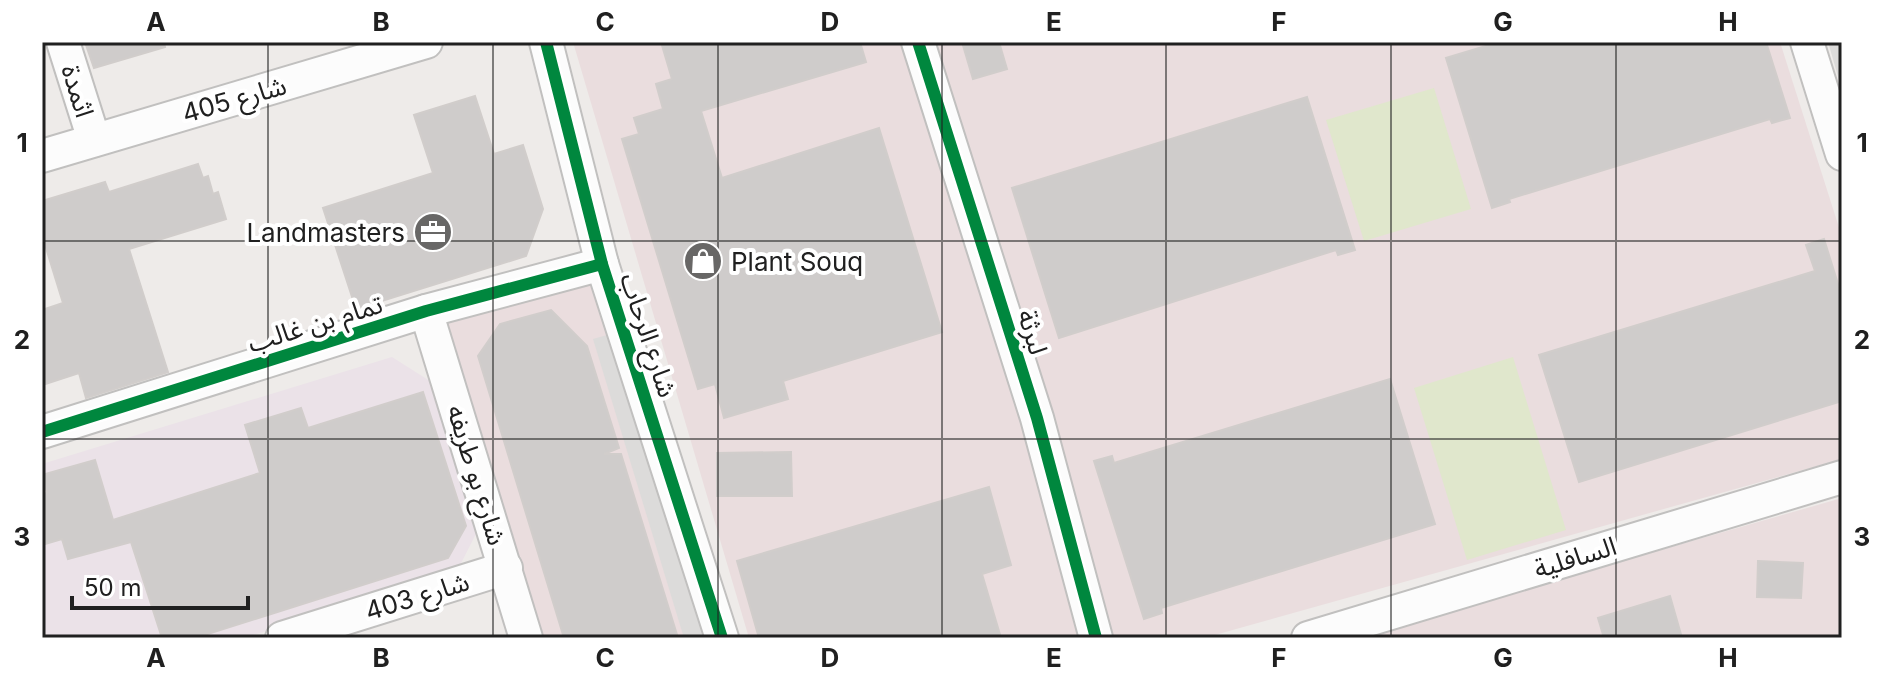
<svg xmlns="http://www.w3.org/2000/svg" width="1884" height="680" font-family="Inter,'Noto Sans Arabic',sans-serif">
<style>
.commercial{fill:#eaddde}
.industrial{fill:#ebe2e8}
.religious{fill:#dcdbda}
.grass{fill:#e0e7cc}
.building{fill:#cfcccb;stroke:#d1cdcb;stroke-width:2}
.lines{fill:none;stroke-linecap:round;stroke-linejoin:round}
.minor-casing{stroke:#c1c0bf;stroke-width:36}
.minor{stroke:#fcfcfc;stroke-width:32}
.cycleway-casing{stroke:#fff;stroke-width:17}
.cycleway{stroke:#00873e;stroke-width:12}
.grid{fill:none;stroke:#202020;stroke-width:2;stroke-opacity:0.55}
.labels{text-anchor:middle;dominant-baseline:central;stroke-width:8;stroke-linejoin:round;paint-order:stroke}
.street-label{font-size:26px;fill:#202020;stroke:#fff}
.poi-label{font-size:26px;fill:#202020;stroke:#fff;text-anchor:end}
.neatline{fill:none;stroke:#202020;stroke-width:3}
.grid-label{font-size:26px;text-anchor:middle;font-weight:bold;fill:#202020}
</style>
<rect width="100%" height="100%" fill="#eeebe9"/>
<!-- commercial -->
<g class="commercial">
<path d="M573,42H1780L1842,237V459L1204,638H749Z"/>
<path d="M612,272L723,638H539L440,320Z"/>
<path d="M1842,498V638H1354Z"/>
</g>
<!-- industrial -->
<path class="industrial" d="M392,357L433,383L479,528L456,573L243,638H42V464Z"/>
<!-- religious -->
<g class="religious">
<path d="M1828,42H1842V90Z"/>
<path d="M621,331L714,638H684L593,339Z"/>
</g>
<!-- grass -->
<g class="grass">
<path d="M1434,88L1471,209L1364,241L1326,120Z"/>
<path d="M1513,357L1566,530L1467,560L1414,388Z"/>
</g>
<!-- building -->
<g class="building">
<path d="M85,42H164L165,47L94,68Z"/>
<path d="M661,42H860L866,62L701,111L722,178L879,128L942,332L783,381L788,399L724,418L715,384L698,389L622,139L639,134L634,118L663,109L656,84L672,79Z"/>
<path d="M962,42H999L1007,69L973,79Z"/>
<path d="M1499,42H1766L1790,118L1772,123L1770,119L1509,199L1510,202L1492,208L1446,58Z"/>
<path d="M475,96L494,154L523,145L543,209L526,256L356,309L323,208L433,173L414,115Z"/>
<path d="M1307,97L1355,250L1338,255L1336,250L1059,338L1012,188Z"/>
<path d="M198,164L203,178L208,176L213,194L218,192L226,219L129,249L168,372L86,398L79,373L42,385V310L63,303L42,235V201L105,182L109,192Z"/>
<path d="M1824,239L1842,297V401L1579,482L1539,355L1815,271L1806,245Z"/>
<path d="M551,310L587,346L619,448L604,454H621L678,638H564L478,356L500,324Z"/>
<path d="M1390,379L1435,524L1161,608L1162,613L1144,619L1094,461L1112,456L1114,463Z"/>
<path d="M423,392L466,526L448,558L195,638H162L131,542L68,559L62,539L42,545V494L47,493L42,475L95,460L113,520L260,473L245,425L301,408L308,428Z"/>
<path d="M791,452L792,496H717V453Z"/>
<path d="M989,487L1011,565L982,574L1001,638H759L737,561Z"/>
<path d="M1758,561L1803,563L1801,598L1757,597Z"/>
<path d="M1670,596L1682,638H1604L1598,618Z"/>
</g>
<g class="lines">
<!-- minor casing -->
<g class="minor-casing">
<g id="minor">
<path d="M63,42L94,140"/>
<path d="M546,42L602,264L722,638"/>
<path d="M918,42L1037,418L1096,638"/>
<path d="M1807,42L1842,154"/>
<path d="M42,156L426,42"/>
<path d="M426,311L526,638"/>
<path d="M42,432L426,311L602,264"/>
<path d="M282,638L506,568"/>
<path d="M1308,638L1842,477"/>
</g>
</g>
<!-- minor -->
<use href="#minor" class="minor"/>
<!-- cycleway casing -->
<g class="cycleway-casing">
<g id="cycleway">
<path d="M546,42L602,264L722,638"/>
<path d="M918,42L1037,418L1096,638"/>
<path d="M42,432L426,311L602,264"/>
</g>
</g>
<!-- cycleway -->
<use href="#cycleway" class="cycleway"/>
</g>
<!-- grid -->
<path class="grid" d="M268,42V638M493,42V638M718,42V638M942,42V638M1166,42V638M1391,42V638M1616,42V638M42,241H1842M42,439H1842"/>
<!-- icons -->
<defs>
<g id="office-disc" transform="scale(2)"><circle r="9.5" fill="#686766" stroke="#fff"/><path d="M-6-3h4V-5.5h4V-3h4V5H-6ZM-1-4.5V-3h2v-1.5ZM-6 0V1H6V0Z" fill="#fff"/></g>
<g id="shop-disc" transform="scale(2)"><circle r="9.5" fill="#686766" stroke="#fff"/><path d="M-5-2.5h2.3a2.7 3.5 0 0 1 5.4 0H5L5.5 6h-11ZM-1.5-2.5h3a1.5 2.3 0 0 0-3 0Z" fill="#fff"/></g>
</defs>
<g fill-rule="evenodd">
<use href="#office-disc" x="433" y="232"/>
<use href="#shop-disc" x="703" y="261"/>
</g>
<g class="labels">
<!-- street labels -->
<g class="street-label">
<text transform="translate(78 91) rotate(73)">اثمدة</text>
<text transform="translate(234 99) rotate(-16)">شارع 405</text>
<text transform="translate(315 323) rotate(-17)">تمام بن غالب</text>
<text transform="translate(1033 332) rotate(73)">لبرثة</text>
<text transform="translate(649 335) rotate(72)">شارع الرحاب</text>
<text transform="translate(477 475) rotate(73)">شارع بو طريفه</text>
<text transform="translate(1575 557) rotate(-17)">السافلية</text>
<text transform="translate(417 596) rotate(-17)">شارع 403</text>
</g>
<!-- poi labels -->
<g class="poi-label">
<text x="405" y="232">Landmasters</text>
<text x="731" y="261" text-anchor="start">Plant Souq</text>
</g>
</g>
<!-- border -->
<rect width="1884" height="680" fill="none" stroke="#ffffff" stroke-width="88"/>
<!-- scale -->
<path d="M72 596v12h176v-12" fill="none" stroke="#202020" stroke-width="4"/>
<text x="84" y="596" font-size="24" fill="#202020" stroke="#ffffff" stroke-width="6" paint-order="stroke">50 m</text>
<rect x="44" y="44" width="1796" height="592" class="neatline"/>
<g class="grid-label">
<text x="156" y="31">A</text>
<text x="381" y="31">B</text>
<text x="605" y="31">C</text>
<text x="830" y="31">D</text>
<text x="1054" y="31">E</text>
<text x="1279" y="31">F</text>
<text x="1503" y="31">G</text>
<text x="1728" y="31">H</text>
<text x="22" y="152">1</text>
<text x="1862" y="152">1</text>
<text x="22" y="349">2</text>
<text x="1862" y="349">2</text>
<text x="22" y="546">3</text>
<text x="1862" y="546">3</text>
<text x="156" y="667">A</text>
<text x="381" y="667">B</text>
<text x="605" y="667">C</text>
<text x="830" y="667">D</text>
<text x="1054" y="667">E</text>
<text x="1279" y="667">F</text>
<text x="1503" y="667">G</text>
<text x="1728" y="667">H</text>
</g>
</svg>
